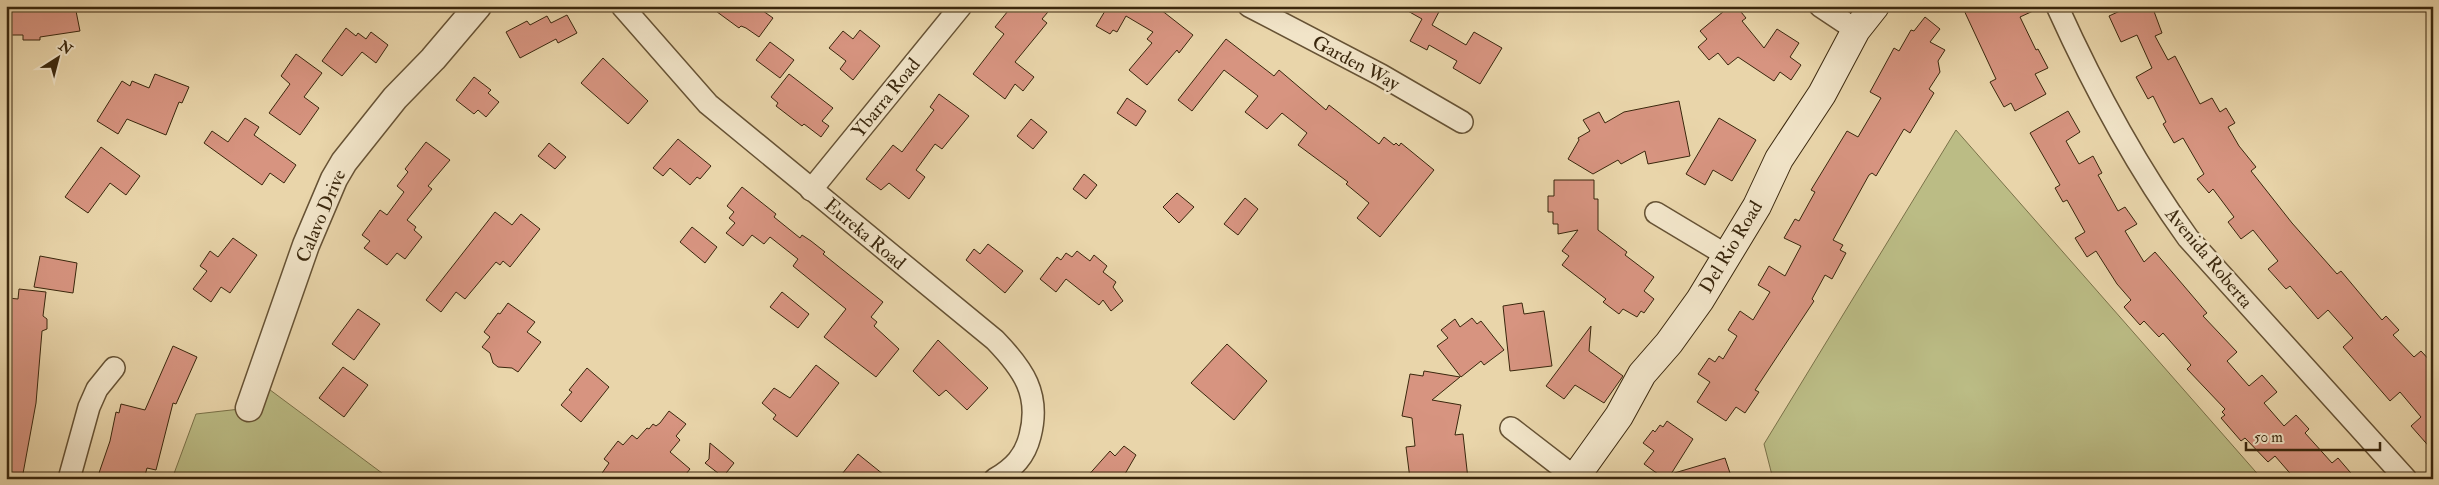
<svg xmlns="http://www.w3.org/2000/svg" width="2439" height="485" font-family="'IM FELL Double Pica',serif">
<style>
.green{fill:#bbbc85;stroke:#7a7249}
.building{fill:#d79480;stroke:#3a270d}
.lines{fill:none;stroke-linecap:round;stroke-linejoin:round}
.minor-casing{stroke:#665234;stroke-width:24}
.tertiary-casing{stroke:#665234;stroke-width:29}
.secondary-casing{stroke:#3a270d;stroke-width:30}
.minor{stroke:#f1e4c8;stroke-width:21}
.tertiary{stroke:#f1e4c8;stroke-width:26}
.secondary{stroke:#f1e4c8;stroke-width:28}
.labels{text-anchor:middle;dominant-baseline:central;stroke-width:5;stroke-linejoin:round;paint-order:stroke}
.street-label{font-size:19px;fill:#3a270d;stroke:#f1e4c8}
</style>
<rect width="100%" height="100%" fill="#e9d5aa"/>
<filter id="stains"><feTurbulence type="fractalNoise" baseFrequency=".004" numOctaves="4"/><feColorMatrix values="0 0 0 0 .2 0 0 0 0 .09 0 0 0 0 .02 0 0 0 .5 -.17"/></filter>
<radialGradient id="worn" r=".72"><stop offset=".6" stop-color="#630" stop-opacity="0"/><stop offset="1" stop-color="#630" stop-opacity=".3"/></radialGradient>
<!-- green -->
<g class="green">
<path d="M1956,130L2262,479H1773L1764,444Z"/>
<path d="M254,378L390,479H330L307,476L304,479H172L196,414L249,408Z"/>
</g>
<!-- building -->
<g class="building">
<path d="M6,6H75L80,31L40,37V40H23V35H6Z"/>
<path d="M709,6H756L773,18L759,37L746,28L741,26L739,28Z"/>
<path d="M1012,6H1053L1042,19L1047,23L1015,62L1034,77L1023,91L1015,84L1005,99L973,74L1004,34L995,27Z"/>
<path d="M1108,6H1156L1193,35L1179,53L1177,50L1147,85L1129,70L1152,43L1147,39L1153,32L1126,16L1117,32L1113,30L1110,34L1096,26Z"/>
<path d="M1399,6H1442L1432,25L1466,45L1474,32L1502,48L1480,84L1453,68L1457,61L1429,45L1427,50L1410,41L1422,19Z"/>
<path d="M1730,6H1736L1746,18L1742,21L1764,48L1777,29L1799,43L1790,57L1801,65L1791,80L1780,72L1774,81L1738,57L1728,65L1718,53L1709,60L1698,47L1707,39L1700,31Z"/>
<path d="M1962,6H2044L2020,17L2036,50L2038,49L2048,68L2035,74L2046,94L2015,111L2011,103L2004,107L1990,82L1996,79Z"/>
<path d="M2131,6H2152L2162,33L2155,36L2168,60L2175,56L2200,104L2212,98L2220,112L2226,108L2235,123L2228,127L2239,146L2256,167L2251,171L2292,223L2337,274L2341,271L2382,320L2386,316L2399,330L2393,335L2414,357L2421,351L2433,364V451L2411,426L2421,417L2400,392L2390,401L2343,347L2353,338L2328,310L2318,319L2290,286L2286,289L2268,269L2278,261L2253,230L2241,239L2228,222L2234,217L2213,189L2209,193L2197,179L2204,174L2183,138L2174,143L2163,124L2166,122L2153,96L2148,99L2136,77L2152,68L2137,35L2121,42L2109,16Z"/>
<path d="M567,15L577,33L558,43L556,39L520,58L506,32L527,21L530,25L547,16L551,23Z"/>
<path d="M1925,17L1940,29L1930,42L1945,50L1938,61L1940,72L1929,89L1934,93L1910,133L1904,129L1876,176L1872,173L1869,175L1833,240L1843,245L1840,250L1846,253L1832,279L1825,275L1812,299L1814,301L1755,390L1759,392L1745,413L1736,407L1726,421L1697,402L1710,382L1698,374L1709,358L1715,362L1719,356L1723,359L1737,336L1728,330L1740,311L1753,320L1770,292L1758,285L1769,266L1785,276L1801,246L1784,238L1795,219L1799,221L1815,192L1811,190L1847,131L1858,137L1881,98L1870,92L1894,48L1899,51L1911,30L1914,31Z"/>
<path d="M346,28L356,36L358,33L366,39L371,32L388,45L376,63L362,52L342,76L322,61Z"/>
<path d="M860,30L880,46L853,80L840,69L846,61L829,48L843,31L853,39Z"/>
<path d="M1226,39L1274,76L1279,70L1326,110L1329,105L1379,144L1384,137L1394,145L1396,143L1399,146L1401,143L1434,170L1380,237L1357,218L1369,203L1346,184L1348,182L1298,145L1307,133L1282,113L1267,129L1245,112L1258,96L1224,70L1192,111L1178,100Z"/>
<path d="M770,42L794,60L780,78L756,60Z"/>
<path d="M296,54L322,73L304,97L319,108L300,135L269,113L290,84L281,76Z"/>
<path d="M603,58L648,101L628,124L581,83Z"/>
<path d="M155,74L189,87L182,103L179,102L166,135L127,119L118,134L97,121L122,81L130,86L132,81L149,88Z"/>
<path d="M789,74L833,108L822,121L829,126L821,137L804,124L802,126L776,106L778,103L771,97Z"/>
<path d="M474,77L491,90L488,93L499,102L486,117L478,110L474,114L456,100Z"/>
<path d="M939,94L969,116L942,149L935,144L916,170L925,177L909,199L889,183L881,190L866,179L893,145L902,152L934,110L930,107Z"/>
<path d="M1127,98L1146,111L1136,126L1117,113Z"/>
<path d="M1679,101L1690,156L1648,164L1645,151L1621,164L1618,160L1593,174L1568,159L1579,140L1578,138L1590,131L1583,120L1599,112L1605,123L1624,112Z"/>
<path d="M2068,111L2080,132L2066,141L2079,164L2093,156L2102,173L2098,175L2118,211L2125,207L2137,224L2125,231L2144,262L2155,252L2207,313L2203,316L2237,352L2227,361L2249,386L2262,375L2277,392L2264,403L2284,426L2296,415L2309,429L2305,433L2332,463L2338,458L2356,479H2295L2275,456L2268,462L2245,438L2241,441L2221,418L2225,415L2222,412L2225,409L2187,369L2191,365L2163,333L2159,337L2144,321L2140,325L2124,307L2131,300L2117,284L2096,251L2087,257L2075,238L2085,232L2067,200L2063,202L2055,188L2060,185L2030,133Z"/>
<path d="M245,118L259,127L254,135L296,165L284,183L270,173L262,185L204,143L212,131L228,142Z"/>
<path d="M1719,118L1756,140L1732,181L1713,170L1705,185L1686,174Z"/>
<path d="M1031,119L1047,132L1033,149L1017,136Z"/>
<path d="M678,139L711,166L700,179L697,177L690,185L670,168L663,176L653,168Z"/>
<path d="M426,142L450,160L428,186L432,189L407,220L416,227L414,230L422,237L405,259L397,253L387,265L364,248L370,241L362,235L380,210L387,215L404,192L397,186L408,172L405,169Z"/>
<path d="M549,143L566,157L555,169L538,156Z"/>
<path d="M101,147L140,176L126,195L110,183L88,213L65,197Z"/>
<path d="M1084,174L1097,185L1086,199L1073,189Z"/>
<path d="M1554,180H1594V199H1598V230L1627,252L1625,255L1654,277L1644,291L1654,299L1644,313L1641,311L1637,317L1623,309L1619,314L1603,302L1606,299L1562,265L1569,256L1562,251L1578,230L1558,234V224H1553V212H1548V196H1554Z"/>
<path d="M742,187L776,214L774,217L800,238L802,235L811,241L825,252L823,254L883,302L871,317L877,322L874,326L899,349L876,377L824,337L846,309L793,266L798,259L770,237L764,244L752,235L743,246L726,233L735,223L729,218L734,212L727,206Z"/>
<path d="M1177,193L1194,207L1179,223L1163,207Z"/>
<path d="M1245,198L1258,209L1238,235L1224,224Z"/>
<path d="M495,212L512,225L521,214L540,229L510,267L503,261L500,265L496,262L465,299L456,292L441,312L426,300Z"/>
<path d="M692,227L717,247L705,263L680,242Z"/>
<path d="M233,238L257,255L230,293L221,287L211,302L193,289L207,271L200,266L210,251L218,257Z"/>
<path d="M988,244L1023,271L1005,293L966,260L974,249L980,254Z"/>
<path d="M1077,251L1090,261L1094,255L1107,266L1103,272L1116,282L1113,287L1123,301L1111,311L1103,300L1099,305L1066,279L1056,292L1040,279L1057,257L1061,260L1066,253L1072,257Z"/>
<path d="M40,256L77,263L73,293L34,287Z"/>
<path d="M19,289L46,292L43,316L47,319V329L42,331L36,403L22,479H6V313L8,298L18,299Z"/>
<path d="M782,292L809,314L798,328L770,307Z"/>
<path d="M508,303L535,322L527,332L541,342L518,372L512,368L498,367L493,363L490,353L482,347L490,337L484,332L498,313L500,314Z"/>
<path d="M1522,303L1524,314L1544,311L1552,366L1510,371L1503,306Z"/>
<path d="M358,309L380,324L354,360L332,344Z"/>
<path d="M1472,318L1477,324L1481,321L1504,350L1484,365L1481,361L1461,377L1437,346L1448,338L1441,330L1455,319L1460,327Z"/>
<path d="M1591,326L1589,351L1623,376L1604,403L1575,385L1564,399L1546,386Z"/>
<path d="M938,340L988,388L967,410L946,390L939,396L913,371Z"/>
<path d="M1227,344L1267,381L1234,420L1191,383Z"/>
<path d="M173,346L197,357L176,404L173,403L156,470L147,468L144,479H118L99,473L110,441L116,412L119,413L121,404L145,410Z"/>
<path d="M816,365L839,383L797,437L773,419L776,415L762,403L774,388L790,398Z"/>
<path d="M343,367L368,385L344,417L319,398Z"/>
<path d="M587,368L609,387L581,422L561,405L572,392L569,390Z"/>
<path d="M1424,371L1460,377L1432,400L1461,405L1455,435L1463,434L1468,479H1410L1406,447L1415,446L1412,418L1402,416L1410,374L1423,376Z"/>
<path d="M669,411L686,424L676,436L680,440L670,452L690,469L682,479H598L609,463L604,459L618,441L623,445L632,435L637,439L647,428L649,429L653,424L656,426L660,423Z"/>
<path d="M1667,421L1693,439L1671,474L1725,458L1732,479H1665L1644,464L1654,451L1643,443L1653,430L1655,432L1660,425L1663,427Z"/>
<path d="M710,443L734,463L723,477L705,463L709,459Z"/>
<path d="M1124,446L1136,455L1122,479H1085L1110,451L1115,456Z"/>
<path d="M858,454L889,479H838Z"/>
</g>
<g class="lines">
<!-- minor casing -->
<g class="minor-casing">
<g id="minor">
<path d="M622,6L708,104L995,340C1023,369 1041,394 1030,436C1025,456 1014,468 995,479"/>
<path d="M1249,6L1381,75L1462,122"/>
<path d="M1820,6L1856,30"/>
<path d="M2057,6C2094,88 2136,166 2188,238L2406,479"/>
<path d="M811,190L961,6"/>
<path d="M1656,213L1726,255"/>
<path d="M1511,428L1577,479"/>
<path d="M69,479L89,407L97,389L114,368"/>
</g>
</g>
<!-- tertiary casing -->
<g class="tertiary-casing">
<path id="tertiary" d="M249,408L306,245L334,179L344,162L395,98L433,59L478,6"/>
</g>
<!-- secondary casing -->
<g class="secondary-casing">
<path id="secondary" d="M1574,479L1619,416L1642,374L1669,343L1700,300L1757,206L1779,159L1822,94L1856,30L1875,6"/>
</g>
<!-- minor -->
<use href="#minor" class="minor"/>
<!-- tertiary -->
<use href="#tertiary" class="tertiary"/>
<!-- secondary -->
<use href="#secondary" class="secondary"/>
</g>
<g class="labels">
<!-- street labels -->
<g class="street-label">
<text transform="translate(1356 63) rotate(28)">Garden Way</text>
<text transform="translate(886 98) rotate(-51)">Ybarra Road</text>
<text transform="translate(321 216) rotate(-67)">Calavo Drive</text>
<text transform="translate(865 234) rotate(40)">Eureka Road</text>
<text transform="translate(1731 247) rotate(-59)">Del Rio Road</text>
<text transform="translate(2209 258) rotate(50)">Avenida Roberta</text>
</g>
</g>
<!-- margin -->
<rect width="2439" height="485" fill="none" stroke="#e9d5aa" stroke-width="25"/>
<rect x="8" y="8" width="2424" height="470" fill="none" stroke="#3a270d" stroke-width="2.5"/>
<rect x="12" y="12" width="2414" height="460" fill="none" stroke="#3a270d"/>
<!-- north arrow -->
<g transform="translate(58 58) rotate(36)" stroke="#f1e4c8" stroke-width="4" paint-order="stroke">
<path d="M0-4L9 19L0 12L-9 19Z" fill="#3a270d"/>
<text y="-8" font-size="14" font-weight="bold" text-anchor="middle" fill="#3a270d">N</text>
</g>
<!-- scale -->
<path d="M2246 442v8h134v-8" fill="none" stroke="#3a270d" stroke-width="2.5"/>
<text x="2254" y="442" font-size="15" fill="#3a270d" stroke="#f1e4c8" stroke-width="4" paint-order="stroke">50 m</text>
<rect width="100%" height="100%" filter="url(#stains)"/>
<rect width="100%" height="100%" fill="url(#worn)"/>
</svg>
